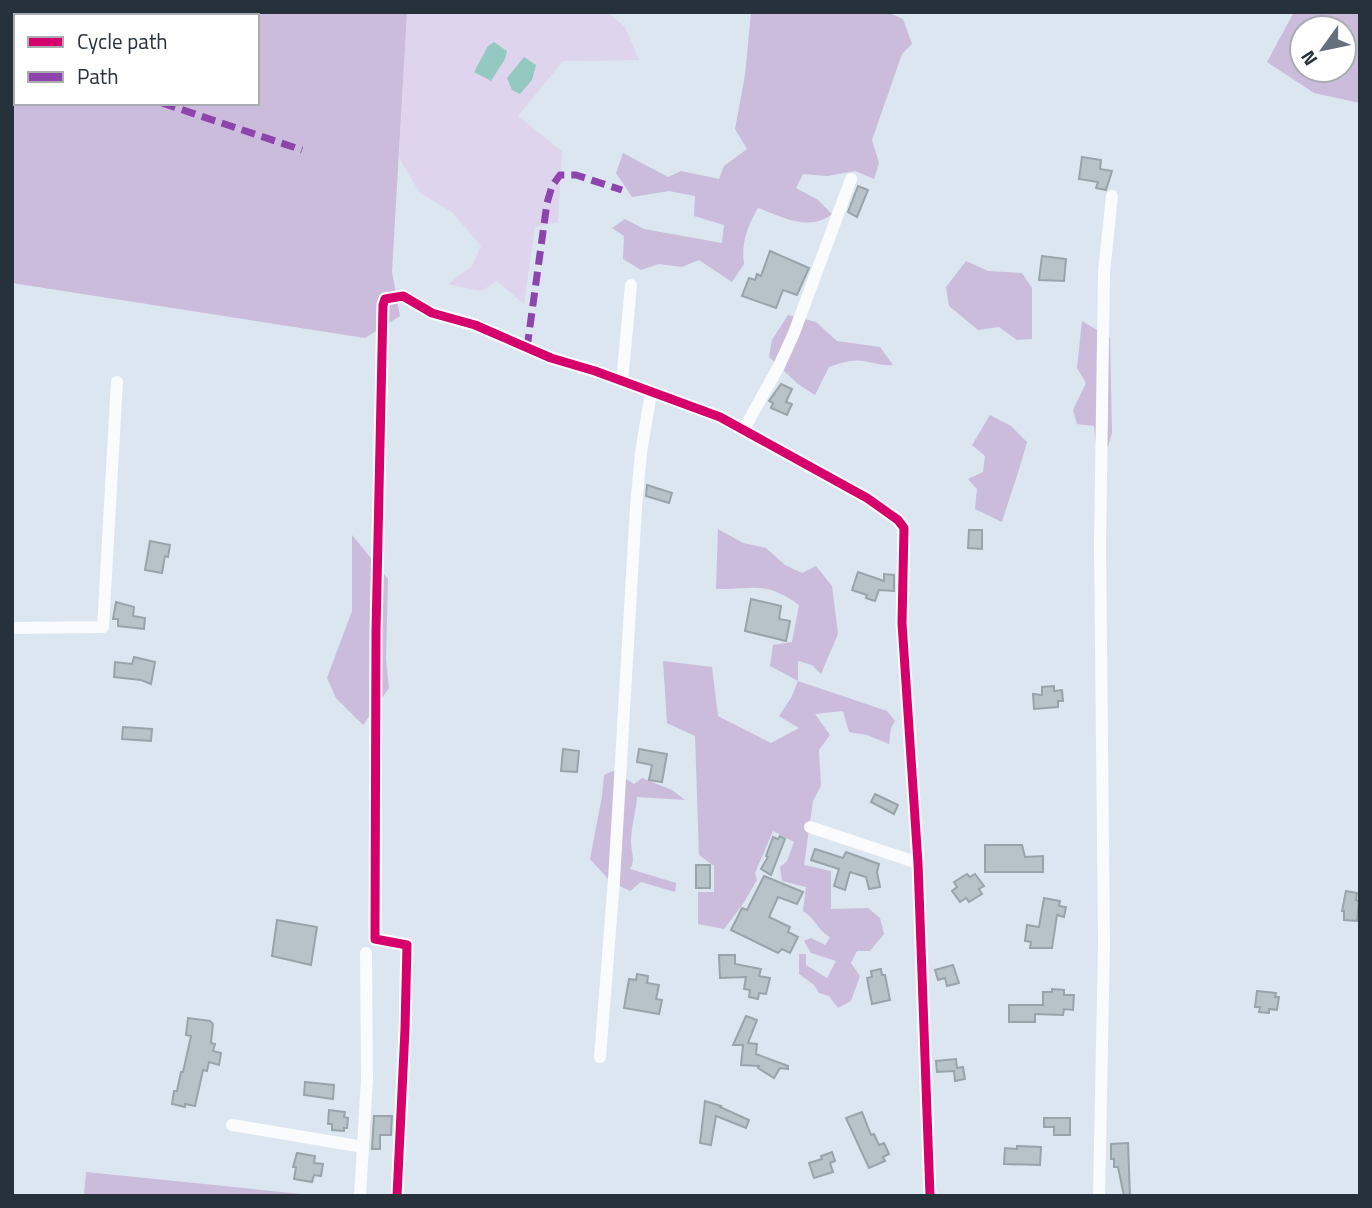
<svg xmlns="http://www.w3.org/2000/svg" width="1372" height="1208" font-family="'Titillium Web',sans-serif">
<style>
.green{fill:#dfd4ee}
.forest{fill:#cabcda;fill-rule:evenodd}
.water{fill:#94c9c1}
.building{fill:#b7c3c9;stroke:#98a4aa;stroke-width:2}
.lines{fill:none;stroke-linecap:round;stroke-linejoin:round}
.minor{stroke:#fafbfd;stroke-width:12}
.quiet{stroke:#8e44ad;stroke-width:7;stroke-dasharray:14 7;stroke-linecap:butt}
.cycleway-casing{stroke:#fff;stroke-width:13}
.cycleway{stroke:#d6006c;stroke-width:9}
</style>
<rect width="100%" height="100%" fill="#dbe6f1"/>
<!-- green -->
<path class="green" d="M407,12H607L625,27L639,60L563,61L518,116L562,151L558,222L535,227L524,304L497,281L481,291L448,284L472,266L481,246L452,212L420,193L399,158Z"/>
<!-- forest -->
<g class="forest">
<path d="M12,12H407L392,272L400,316L365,338L12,283ZM16,16H257V103H16Z"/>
<path d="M751,12H887L903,19L912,44L902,54L872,140L879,163L874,179L855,171L827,176L803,174L796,188L818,200L832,214C809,232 783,217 758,208C747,227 741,243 744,264L732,282L699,260L682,267L659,264L641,270L623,259L624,236L612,228L625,219L644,229L722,243L724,225L694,216L695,196L669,191L632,197L616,173L623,153L668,177L681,171L719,179L724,166L747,149L735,129L745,75Z"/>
<path d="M1294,12H1360L1358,34L1360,35V103L1314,93L1267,62ZM1302,28H1344V70H1302Z"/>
<path d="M966,261L988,271L1022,273L1032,288V339L1017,340L999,327L978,330L949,306L946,287Z"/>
<path d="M788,315L816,322L837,341L880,347L893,365C882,366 875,363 864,361C852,359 841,363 829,367L815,395L798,384L769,357L772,340Z"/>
<path d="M1082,321L1110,338L1112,433L1108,447L1096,445L1094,426L1077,424L1073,410L1086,383L1077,368Z"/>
<path d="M990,415L1011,426L1027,442C1020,469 1010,495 1002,522L975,509L977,489L968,479L983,472L985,456L972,445Z"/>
<path d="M718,529L743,543L766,548L785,565L802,573L816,566L832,586L838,634L821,674L812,665L798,661V681L887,711L895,721L891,728L889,744L867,735L849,732L843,711L815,714L830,735L819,750L821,786L813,801L804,865L831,871V909L868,908L880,918L884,934L870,951H857L851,963L860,976L851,1001L838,1008L829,996L819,993L814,985L799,974V954H806V965L827,978L836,961L811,953L804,941L811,938L825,945L830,937C818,931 816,919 803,911L806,887L782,881L780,867L787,861L794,842L773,831L755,873L757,880L743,904L724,929L698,924V892H714V866L699,855L695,736L667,723L663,661L712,667L718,716L771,743L799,728L779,716L791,698L798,681L770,666L773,645L792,642L799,605C765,580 755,590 716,589Z"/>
<path d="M352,535L388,579L386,659L389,688L363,725L336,698L327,678L352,611Z"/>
<path d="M613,771L634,784L642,778L672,790L685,800L637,797C636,812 631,827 631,842C631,852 636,861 630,869L676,883L675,892L641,882L630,891L610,881L590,859L602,796L604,775Z"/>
<path d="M86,1172L321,1196H84Z"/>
</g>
<!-- water -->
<g class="water">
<path d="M494,42L507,51L505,59L491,81L474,72L488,46Z"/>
<path d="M524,57L536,65L532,80L520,94L512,90L507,78Z"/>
</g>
<!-- building -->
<g class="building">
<path d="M1082,157L1101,160L1100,169L1112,171L1106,190L1096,188L1098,182L1079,179Z"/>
<path d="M858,186L868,190L857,217L848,212Z"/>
<path d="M770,251L809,268L797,295L783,290L776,308L742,296L749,278L755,280L757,274L761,276Z"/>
<path d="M1042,256L1066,259L1064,281L1039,280Z"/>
<path d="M781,384L792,389L786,402L792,404L787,415L771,408L773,403L769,401Z"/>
<path d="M647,485L672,493L669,503L646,496Z"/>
<path d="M969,530H982V549L968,548Z"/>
<path d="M150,541L170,545L168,557L165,556L162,573L145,570Z"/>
<path d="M858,572L884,581V574L894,575V591L879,590L875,601L866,598L867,595L852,590Z"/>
<path d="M751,599L781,606L779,619L790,621L786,641L745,631Z"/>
<path d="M116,602L134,607L133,616L145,618L144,629L118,626V619H113Z"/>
<path d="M134,657L155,662L151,684L141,680L114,677L115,662L132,664Z"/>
<path d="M1054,686V691L1062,690L1063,701H1058V707L1034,709L1033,694L1042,695V687Z"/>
<path d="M123,727L152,729L151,741L122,739Z"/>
<path d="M563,749L579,751L577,772L561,771Z"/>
<path d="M639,749L667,754L662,782L649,780L652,765L637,762Z"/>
<path d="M875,794L898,805L894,814L871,802Z"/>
<path d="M780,836L785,839L771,875L761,869L768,857L766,856L773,837L778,839Z"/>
<path d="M985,845H1022L1025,857L1043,856V872H985Z"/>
<path d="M815,849L843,858L846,852L879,864L877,872L880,887L869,889L866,877L850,872L845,890L834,886L839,869L811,860Z"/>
<rect x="696" y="865" width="14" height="23"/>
<path d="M967,874L970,877L975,874L984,886L979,889L982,894L969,902L966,898L960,902L952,891L957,887L954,882Z"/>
<path d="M764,876L803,892L797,904L778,897L769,917L790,927L788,932L798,937L790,953L782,949L778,953L731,930L742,908L747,910Z"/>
<path d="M1346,891L1357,893L1356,900L1359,901L1357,921L1344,920V911H1342Z"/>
<path d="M1044,898L1060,901L1059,906L1066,907L1064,917L1057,915L1052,948H1030L1031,942L1025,941L1027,925L1039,927Z"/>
<path d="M277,920L317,927L311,965L272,956Z"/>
<path d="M719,955H735V964L761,969L759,976L770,978L766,994L759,993L758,999L749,997L750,990L744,989L746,977L720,978Z"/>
<path d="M953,965L959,983L947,986L945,978L938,980L935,970Z"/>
<path d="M881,969L882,975H885L890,1000L872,1004L867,978L872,977L871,971Z"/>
<path d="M637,974L648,976L647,983L659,985L656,999L662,1000L659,1014L624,1008L629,979L636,980Z"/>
<path d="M1052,989L1064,990V995H1074L1073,1010L1064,1009L1063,1015L1035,1014V1022H1009V1005H1043V992H1052Z"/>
<path d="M1257,991L1276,993L1275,997H1279L1277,1010L1269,1009V1013L1259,1012L1260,1007H1255Z"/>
<path d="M746,1016L757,1020L748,1043L757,1044L756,1054L788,1066V1069L780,1068L774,1078L758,1068L759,1066L741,1065L743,1045H733Z"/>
<path d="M188,1018L210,1021L213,1024L211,1043L215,1044L213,1051L221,1053L219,1065L209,1062L207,1071L203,1070L195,1106L185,1104V1107L172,1104L174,1091H177L181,1072H183L191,1036L186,1035Z"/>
<path d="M956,1059L957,1068L963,1067L965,1079L955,1081L954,1071L937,1072L936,1061Z"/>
<path d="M305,1082L334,1085L333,1099L304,1095Z"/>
<path d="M705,1101L721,1106L720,1107L749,1120L746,1128L716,1116L711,1145L700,1143Z"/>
<path d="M329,1110L345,1112L344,1117L348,1118L347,1128H344V1131L332,1130V1124H328Z"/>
<path d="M862,1112L871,1135L874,1134L879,1145L884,1143L889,1154L883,1157L885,1161L869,1168L846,1118Z"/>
<path d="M374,1116H392L391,1135H380V1149H372Z"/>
<path d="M1044,1118H1070V1135H1054V1127H1044Z"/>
<path d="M1128,1143L1130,1196H1124L1118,1167H1114V1159H1111V1144Z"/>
<path d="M1017,1146L1041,1147L1040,1165L1004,1164L1005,1148L1017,1149Z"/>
<path d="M832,1152L835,1161L830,1163L833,1172L814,1178L809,1163L822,1159L821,1156Z"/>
<path d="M297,1153L315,1156L314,1163L323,1164L321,1176L314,1175L312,1182L294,1179L296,1167H293Z"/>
</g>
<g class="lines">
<!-- minor -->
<g class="minor">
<path d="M622,382L631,285"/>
<path d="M744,429L779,366L794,333L851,179"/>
<path d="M12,628L103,627L117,382"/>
<path d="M810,827L918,863"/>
<path d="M600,1057L614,880L636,507L641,452L651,393"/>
<path d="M232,1125L363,1147"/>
<path d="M360,1196L367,1079L366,953"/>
<path d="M397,1196L405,1029L407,945L375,939L376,631L383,305L385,299L403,296L432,313L475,325L551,358L595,371L720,417L867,498L898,520L904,528L902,623L918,863L930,1196"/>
<path d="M1099,1196L1104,944L1100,545L1104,272L1112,196"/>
</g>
<!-- quiet -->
<g class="quiet">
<path d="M12,57L16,58"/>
<path d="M162,103L302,150"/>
<path d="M527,348L547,203L552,186L560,175H576L622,190"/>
</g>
<!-- cycleway casing -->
<g class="cycleway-casing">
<path id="cycleway" d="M397,1196L405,1029L407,945L375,939L376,631L383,305L385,299L403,296L432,313L475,325L551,358L595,371L720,417L867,498L898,520L904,528L902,623L918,863L930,1196"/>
</g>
<!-- cycleway -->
<use href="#cycleway" class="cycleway"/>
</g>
<!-- border -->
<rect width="1372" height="1208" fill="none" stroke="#27313b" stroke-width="28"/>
<!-- legend -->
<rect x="14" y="14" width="245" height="91" fill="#ffffff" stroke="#a9adb1" stroke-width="2"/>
<rect x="28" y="37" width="35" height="10" fill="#d6006c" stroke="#a9adb1" stroke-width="2"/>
<text x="77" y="49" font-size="21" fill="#27313b">Cycle path</text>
<rect x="28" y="72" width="35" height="10" fill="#8e44ad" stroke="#a9adb1" stroke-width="2"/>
<text x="77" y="84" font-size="21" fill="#27313b">Path</text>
<!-- north arrow -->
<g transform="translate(1323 49) rotate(237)"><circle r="33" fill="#ffffff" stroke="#a9adb1" stroke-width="2"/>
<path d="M0-5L12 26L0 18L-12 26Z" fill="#66707b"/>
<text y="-10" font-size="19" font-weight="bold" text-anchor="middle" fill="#27313b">N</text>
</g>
</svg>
